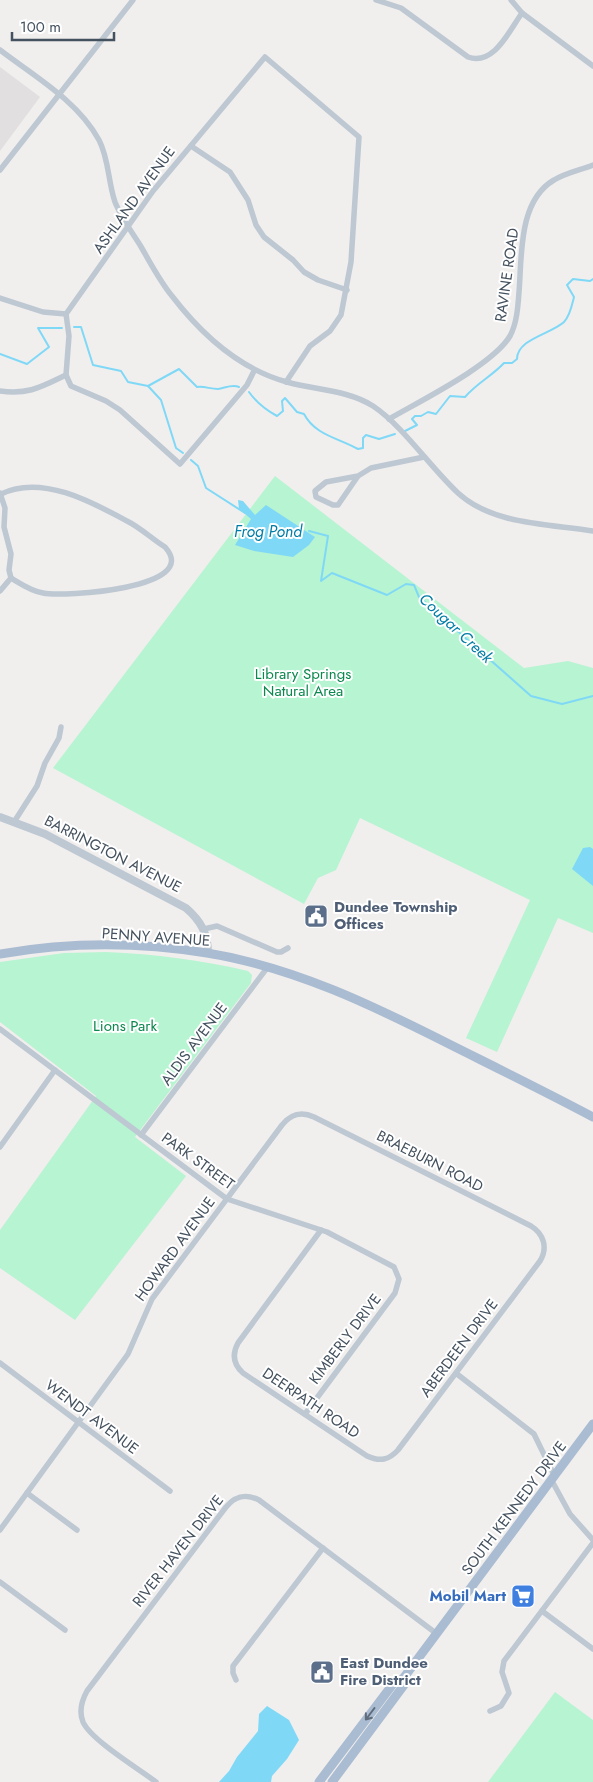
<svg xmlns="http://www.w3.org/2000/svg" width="593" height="1782" font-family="Jost,sans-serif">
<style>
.education{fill:#e2dfe0}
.green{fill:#b7f4d1}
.water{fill:#7fd9f6}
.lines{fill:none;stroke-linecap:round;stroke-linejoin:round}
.stream{stroke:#7fd9f6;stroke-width:2}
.minor{stroke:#bdc8d2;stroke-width:5.5}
.tertiary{stroke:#bdc8d2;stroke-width:8}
.primary{stroke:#aabcd1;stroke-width:9}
.oneway{stroke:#5e6c7b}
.labels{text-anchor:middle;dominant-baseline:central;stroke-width:4;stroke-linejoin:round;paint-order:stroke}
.street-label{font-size:15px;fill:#44515e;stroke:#fff}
.park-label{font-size:15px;fill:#0c884e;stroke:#fff}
.service-label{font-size:15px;font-weight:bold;fill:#4e5e75;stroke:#fff;text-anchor:start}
.shop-label{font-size:15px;font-weight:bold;fill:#366cbe;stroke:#fff;text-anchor:end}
.water-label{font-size:16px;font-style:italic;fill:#027da5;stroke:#fff}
</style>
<rect width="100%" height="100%" fill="#f1eeee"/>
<!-- education -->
<path class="education" d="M0,67L40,97L0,151Z"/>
<!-- green -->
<g class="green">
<path d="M275,476L524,668L568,661L593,668V933L558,918L497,1052L466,1038L530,900L360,818L336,870L318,878L304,904L53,768Z"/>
<path d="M106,952C155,954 201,960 248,971L252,975L251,983L135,1137L186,1176L75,1320L0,1268V1230L96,1096L0,1022V962L64,953Z"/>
<path d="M555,1692L593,1720V1782H488Z"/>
</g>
<!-- water -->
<g class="water">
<path d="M238,500L243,501L255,515L266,505L315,537L309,545L293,557L254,551L235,545L251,519L239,509Z"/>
<path d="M590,847L593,849V886L572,869L583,848Z"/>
<path d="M267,1706L289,1720L299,1740L287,1759L272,1776L271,1782H219L229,1771L237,1757L258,1731L259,1714Z"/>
</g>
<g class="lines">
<!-- stream -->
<g class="stream">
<path d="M74,327H81L93,365L121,371L128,382L148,386L161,400L176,448L183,453"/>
<path d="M0,354L27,364L49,347L38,328H62"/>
<path d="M148,386L179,369L197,387C205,386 210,389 218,389C225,388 232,384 239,387"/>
<path d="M249,392C256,402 266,410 277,416L283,411L282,401L285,398L297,412L304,414C315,435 338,438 358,449L363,448V438L366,435L379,439L395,434"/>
<path d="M405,431L417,425L412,419L415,416H421L428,412L436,414L450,396L465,397C477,383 492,376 504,363H512L517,359C517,339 551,334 564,322C570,316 572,305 574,297L567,285L573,279L590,281L593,279"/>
<path d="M191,460L198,466L206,488L245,513"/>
<path d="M309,531L328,536L321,581L332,573L387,595L406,584L414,585L419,597L531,696L562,704L593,696"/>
</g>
<!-- minor -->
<g class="minor">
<path d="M376,0L401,8L468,57C494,66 509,31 522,13"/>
<path d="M511,0L522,13L593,66"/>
<path d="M0,50C34,76 78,101 99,140C109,159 108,182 115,202C121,217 131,231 140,245C150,262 159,280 172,296C202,335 239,369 287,382C315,390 348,390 373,406C403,426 430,467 458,493C493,525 549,524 593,531"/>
<path d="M191,146L230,172L248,200L256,225L264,237L293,260L304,272L318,280L347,290"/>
<path d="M0,170L133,0"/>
<path d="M0,298L43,312L66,314"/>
<path d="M66,314L153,191L265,57L359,137L351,262L341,315L330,331L310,346L286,382"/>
<path d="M66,314L69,336L66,375L71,386L106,401L120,410L180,464L247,385L254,371"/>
<path d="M0,391C28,395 41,387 66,375"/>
<path d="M389,419C420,401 493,365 510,336C517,323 518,306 519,292C522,256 518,201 554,180C565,173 580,170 593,165"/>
<path d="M358,476L326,482L315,491L316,497L333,505H338L358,476L371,468L424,457"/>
<path d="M0,493L5,508L4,527L11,554L9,570L11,578"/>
<path d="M1,494C41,474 92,502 127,521C141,528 152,539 165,547C203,589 63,597 43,593C31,591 21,584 11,578"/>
<path d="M0,591L11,578"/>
<path d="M14,822L37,786L45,763L59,738L61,727"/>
<path d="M204,929L217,926L277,952H281L288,948"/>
<path d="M0,1029L227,1199L327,1232L394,1267L399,1279L395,1293L305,1414"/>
<path d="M141,1135L267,968"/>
<path d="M0,1147L55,1070"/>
<path d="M0,1363L170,1491"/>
<path d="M457,1374L534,1434L555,1477"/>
<path d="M552,1481L570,1514L593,1540"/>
<path d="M27,1493L77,1530"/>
<path d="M0,1530L128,1354L152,1299L282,1125C291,1114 301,1111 314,1117L531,1226C544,1234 548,1248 540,1261L398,1450C389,1460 380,1462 367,1456L243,1373C233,1364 232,1354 238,1343L321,1230"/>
<path d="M0,1582L65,1630"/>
<path d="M542,1611L593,1649"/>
<path d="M236,1680L233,1673V1666L323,1548"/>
<path d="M490,1711L501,1706L509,1693L502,1672L504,1661L593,1543"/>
<path d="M156,1782C139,1769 91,1740 83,1722C79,1712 82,1700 87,1691L226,1507C235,1496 245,1493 259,1500L437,1634"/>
</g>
<!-- tertiary -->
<path class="tertiary" d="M0,817L45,834L186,908C201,921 208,934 208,953"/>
<!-- primary -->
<g class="primary">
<path d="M0,954C68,942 139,942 207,953C294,967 374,1006 451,1045C499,1069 546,1092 593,1117"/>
<path d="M319,1782L396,1680H402"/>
<path d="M332,1782L404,1685L402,1680L593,1424"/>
</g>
</g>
<!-- one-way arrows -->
<defs><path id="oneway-shaft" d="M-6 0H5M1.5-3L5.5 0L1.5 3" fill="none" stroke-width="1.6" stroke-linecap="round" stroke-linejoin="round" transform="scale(1.25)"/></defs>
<use class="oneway" href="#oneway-shaft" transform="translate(370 1714) rotate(127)"/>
<!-- icons -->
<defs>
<g id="civic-square" transform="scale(1.25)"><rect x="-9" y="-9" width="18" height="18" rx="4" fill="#5c6f8a" stroke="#fff"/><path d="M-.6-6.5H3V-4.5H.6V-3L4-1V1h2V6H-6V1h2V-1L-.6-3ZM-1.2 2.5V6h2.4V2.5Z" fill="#fff"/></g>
<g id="supermarket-square" transform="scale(1.25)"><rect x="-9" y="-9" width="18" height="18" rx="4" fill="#3f7fe0" stroke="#fff"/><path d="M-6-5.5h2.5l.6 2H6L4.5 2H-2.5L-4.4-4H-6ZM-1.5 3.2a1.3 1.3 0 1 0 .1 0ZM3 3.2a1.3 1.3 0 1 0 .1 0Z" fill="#fff"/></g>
</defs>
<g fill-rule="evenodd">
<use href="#civic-square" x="316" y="916"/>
<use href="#supermarket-square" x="523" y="1596"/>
<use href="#civic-square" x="322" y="1672"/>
</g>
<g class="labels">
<!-- street labels -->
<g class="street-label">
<text transform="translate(134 200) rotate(-54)">ASHLAND AVENUE</text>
<text transform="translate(507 275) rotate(-82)">RAVINE ROAD</text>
<text transform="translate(113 854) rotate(27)">BARRINGTON AVENUE</text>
<text transform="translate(156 937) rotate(4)">PENNY AVENUE</text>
<text transform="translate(194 1044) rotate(-53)">ALDIS AVENUE</text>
<text transform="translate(198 1161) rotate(36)">PARK STREET</text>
<text transform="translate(430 1161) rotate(27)">BRAEBURN ROAD</text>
<text transform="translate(175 1249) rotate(-54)">HOWARD AVENUE</text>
<text transform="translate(345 1339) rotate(-53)">KIMBERLY DRIVE</text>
<text transform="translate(459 1348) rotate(-53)">ABERDEEN DRIVE</text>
<text transform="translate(311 1403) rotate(34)">DEERPATH ROAD</text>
<text transform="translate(92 1417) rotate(37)">WENDT AVENUE</text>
<text transform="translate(514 1508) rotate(-53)">SOUTH KENNEDY DRIVE</text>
<text transform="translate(178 1551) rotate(-52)">RIVER HAVEN DRIVE</text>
</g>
<!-- park labels -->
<g class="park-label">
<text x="303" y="674">Library Springs<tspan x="303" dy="17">Natural Area</tspan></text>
<text x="125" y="1026">Lions Park</text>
</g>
<!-- service labels -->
<g class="service-label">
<text x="334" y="907">Dundee Township<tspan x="334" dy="17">Offices</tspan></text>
<text x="340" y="1663">East Dundee<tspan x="340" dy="17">Fire District</tspan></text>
</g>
<!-- shop labels -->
<g class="shop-label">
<text x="506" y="1596">Mobil Mart</text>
</g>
<!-- water labels -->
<g class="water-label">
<text x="268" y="531">Frog Pond</text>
<text transform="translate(456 628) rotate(43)">Cougar Creek</text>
</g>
</g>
<!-- scale -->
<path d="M12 32v8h102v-8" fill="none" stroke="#44515e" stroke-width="2.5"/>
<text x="20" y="32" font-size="15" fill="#44515e" stroke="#ffffff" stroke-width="4" paint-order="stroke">100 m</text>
</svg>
